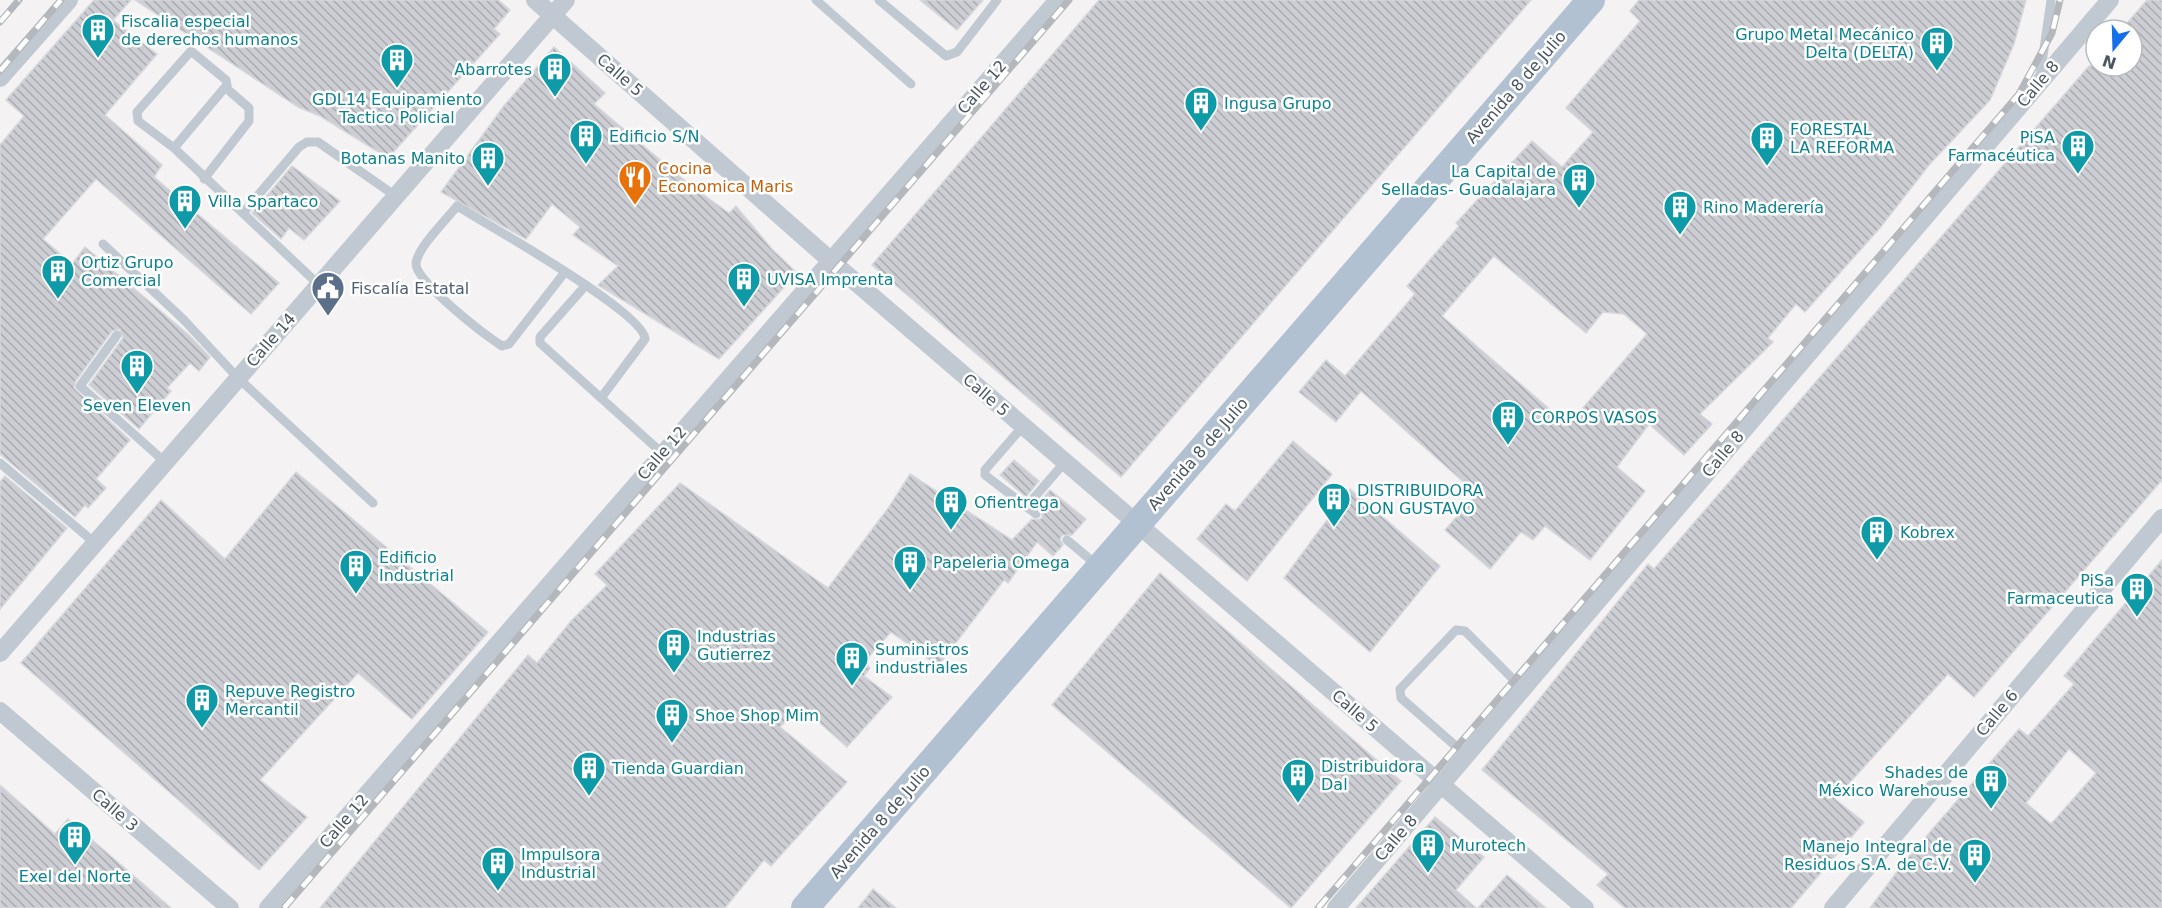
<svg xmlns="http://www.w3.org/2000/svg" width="2162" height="908" font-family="'DejaVu Sans',sans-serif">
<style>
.building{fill:url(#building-back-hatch);stroke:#d6d8dd;stroke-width:1.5;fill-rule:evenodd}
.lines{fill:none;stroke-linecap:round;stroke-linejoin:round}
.lane{stroke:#c0c9d1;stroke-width:9}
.street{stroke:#c0c9d1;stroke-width:18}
.primary{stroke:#b2c1d1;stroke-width:28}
.rail-casing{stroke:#b4b7bc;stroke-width:7}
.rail{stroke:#fff;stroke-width:4.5;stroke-dasharray:14;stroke-linecap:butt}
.labels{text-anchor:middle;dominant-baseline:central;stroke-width:5;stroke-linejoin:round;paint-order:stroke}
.culture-label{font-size:16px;fill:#0d838f;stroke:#fff;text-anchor:start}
.street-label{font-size:16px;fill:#495560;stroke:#fff}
.food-label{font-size:16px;fill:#c56008;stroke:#fff;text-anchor:start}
.service-label{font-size:16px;fill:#4e5e75;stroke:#fff;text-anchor:start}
</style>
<defs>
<pattern id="building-back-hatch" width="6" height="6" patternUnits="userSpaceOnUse" patternTransform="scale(1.5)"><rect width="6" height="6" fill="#ccced4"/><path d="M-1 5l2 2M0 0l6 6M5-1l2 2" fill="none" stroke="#a8aaaf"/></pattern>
</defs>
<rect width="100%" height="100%" fill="#f4f2f2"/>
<!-- building -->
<g class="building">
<path d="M94,0H131L113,20L157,54L105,115L162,165L154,177L279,283L251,314L96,179L43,239L72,264L85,247L189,335L210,357L199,371L190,363L167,388L171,391L139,429L89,385L123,338L120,329L112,331L75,382L74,388L130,440L96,479L106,488L88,508L85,505L75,517L0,454V145L24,116L6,100Z"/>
<path d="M135,0H498L510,10L494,29L500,34L388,158L320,116L298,107Z"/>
<path d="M920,0H983L957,30Z"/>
<path d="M1099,0H1531L1121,477L872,265Z"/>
<path d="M1639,0H2026L2014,44L1990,100L1929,165L1880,228L1805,312L1796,304L1768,338L1773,342L1700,414L1712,424L1684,455L1649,424L1617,467L1645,491L1590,560L1545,526L1533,540L1521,532L1490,569L1445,530L1477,494L1361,391L1336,422L1299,392L1326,360L1345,376L1415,294L1407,286L1459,226L1456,223L1532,141L1562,167L1593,132L1566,108L1640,21L1630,11ZM1494,256L1586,333L1603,312L1624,314L1647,334L1568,425L1442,316Z"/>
<path d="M2147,0H2162V480L1974,697L1948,674L1835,799L1864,822L1791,908H1625L1597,885L1608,874L1482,770L1648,564L1654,569L2089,66H2132V30H2121Z"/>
<path d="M554,47L605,93L594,104L690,185L729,213L736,206L772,249L797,273L719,359L598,285L618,266L573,235L580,227L552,204L526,239L441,192L503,107Z"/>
<path d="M292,166L340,201L304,240L289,228L281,239L252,213Z"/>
<path d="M1293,441L1332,474L1247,581L1197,539L1226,504L1235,511Z"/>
<path d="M1014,460L1039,481L1026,497L1000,475Z"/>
<path d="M296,472L488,632L412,719L358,673L260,780L307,817L259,870L21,663L161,500L225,559Z"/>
<path d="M910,474L1012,540L1032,519L1038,520L1042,518V511L1036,506L1050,490L1086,519L1072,535H1062L1060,539L1063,545L1053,556L1037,542L1008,583L1004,580L938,666L891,632L864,662L870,668L864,676L892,697L847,747L801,706L780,727L847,782L771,866L764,860L725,908H320L528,655L537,663L571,621L607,585L595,574L680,483L828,588L889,507Z"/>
<path d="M5,476L67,528L0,609V482Z"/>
<path d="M1350,489L1440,566L1370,652L1284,578Z"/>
<path d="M2162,560V908H1870L1905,861L2019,729L2028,736L2074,684L2064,676ZM2069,749L2096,773L2051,824L2026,803Z"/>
<path d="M1160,573L1401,781L1291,908L1052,705Z"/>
<path d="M0,785L55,834L68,819L171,908H0Z"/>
<path d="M1435,817L1484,857L1456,890L1476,908H1356Z"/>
<path d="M1507,875L1546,908H1478Z"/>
<path d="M873,889L896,908H858Z"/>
</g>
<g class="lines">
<!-- lane -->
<g class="lane">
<path d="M816,0L911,84"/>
<path d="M879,0L946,56L957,52L997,0"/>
<path d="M2040,77L2051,0"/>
<path d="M174,148L227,85L226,80L191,51L137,112L138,121L174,148L319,285"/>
<path d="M204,179L249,121V108L226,88"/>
<path d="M243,213L299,147L307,142H318L397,197"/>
<path d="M103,244L183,319L238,378L373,503"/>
<path d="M565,272L509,344L502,346C485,335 414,281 416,263C418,247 447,219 457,206C486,224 644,312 645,339L601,398"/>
<path d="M586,285L540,337V343L662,453"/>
<path d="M117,335L80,386L165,462"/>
<path d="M1023,426L985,470V475L1036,514"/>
<path d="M0,463L95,543"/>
<path d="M1026,507L1065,462"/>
<path d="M1067,540L1098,566"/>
<path d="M1467,756L1401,698L1400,689L1456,630L1465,631L1523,689"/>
</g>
<!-- street -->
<g class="street">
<path d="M535,0L838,267L1585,908"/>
<path d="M0,78L69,0"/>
<path d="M0,653L566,0"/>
<path d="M0,711L230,908"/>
<path d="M268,908L1058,0"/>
<path d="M1336,908L2110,0"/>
<path d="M1833,908L2162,518"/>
</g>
<!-- primary -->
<path class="primary" d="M805,908L1591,0"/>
<!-- rail casing -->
<g class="rail-casing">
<g id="rail">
<path d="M0,22L19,0"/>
<path d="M0,71L61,0"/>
<path d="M284,908L1069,0"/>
<path d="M1318,908L2019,94L2052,33L2060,0"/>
</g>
</g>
<!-- rail -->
<use href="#rail" class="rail"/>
</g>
<!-- icons -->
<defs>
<g id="building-pin" transform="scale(1.725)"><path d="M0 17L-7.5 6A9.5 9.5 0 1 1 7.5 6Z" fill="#0f9aa8" stroke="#fff"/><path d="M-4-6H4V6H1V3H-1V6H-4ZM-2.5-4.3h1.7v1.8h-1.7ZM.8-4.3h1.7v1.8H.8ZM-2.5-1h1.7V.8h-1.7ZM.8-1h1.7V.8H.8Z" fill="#fff"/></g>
<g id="restaurant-pin" transform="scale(1.725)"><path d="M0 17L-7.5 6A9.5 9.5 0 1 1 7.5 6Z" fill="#e8710a" stroke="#fff"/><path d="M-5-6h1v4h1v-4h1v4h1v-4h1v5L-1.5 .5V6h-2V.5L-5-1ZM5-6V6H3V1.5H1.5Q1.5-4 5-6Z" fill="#fff"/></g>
<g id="civic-pin" transform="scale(1.725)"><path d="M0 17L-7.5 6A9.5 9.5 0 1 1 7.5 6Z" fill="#5c6f8a" stroke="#fff"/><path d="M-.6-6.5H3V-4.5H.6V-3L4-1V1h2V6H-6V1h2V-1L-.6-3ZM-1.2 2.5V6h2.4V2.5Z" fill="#fff"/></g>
</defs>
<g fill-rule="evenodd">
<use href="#building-pin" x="98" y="30"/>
<use href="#building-pin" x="1937" y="43"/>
<use href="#building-pin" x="397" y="60"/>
<use href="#building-pin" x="555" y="69"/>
<use href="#building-pin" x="1201" y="103"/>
<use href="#building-pin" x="586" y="136"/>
<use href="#building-pin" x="1767" y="138"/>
<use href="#building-pin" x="2078" y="146"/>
<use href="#building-pin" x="488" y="158"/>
<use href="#restaurant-pin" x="635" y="177"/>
<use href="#building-pin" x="1579" y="180"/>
<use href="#building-pin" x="185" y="201"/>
<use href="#building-pin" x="1680" y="207"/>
<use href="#building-pin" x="58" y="271"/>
<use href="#building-pin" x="744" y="279"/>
<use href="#civic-pin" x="328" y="288"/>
<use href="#building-pin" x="137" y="366"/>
<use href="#building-pin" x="1508" y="417"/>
<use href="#building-pin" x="1334" y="499"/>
<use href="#building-pin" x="951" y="502"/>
<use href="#building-pin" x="1877" y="532"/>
<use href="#building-pin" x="910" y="562"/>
<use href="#building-pin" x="356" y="566"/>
<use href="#building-pin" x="2137" y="589"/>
<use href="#building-pin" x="674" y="645"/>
<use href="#building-pin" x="852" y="658"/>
<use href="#building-pin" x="202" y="700"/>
<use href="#building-pin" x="672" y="715"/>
<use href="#building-pin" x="589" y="768"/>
<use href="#building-pin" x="1298" y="775"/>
<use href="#building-pin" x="1991" y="781"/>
<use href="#building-pin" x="75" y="837"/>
<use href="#building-pin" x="1428" y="845"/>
<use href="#building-pin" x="1975" y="855"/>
<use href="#building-pin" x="498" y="863"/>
</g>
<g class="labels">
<!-- culture labels -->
<g class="culture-label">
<text x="121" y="21">Fiscalia especial<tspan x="121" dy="18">de derechos humanos</tspan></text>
<text x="1914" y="34" text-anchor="end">Grupo Metal Mecánico<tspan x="1914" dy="18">Delta (DELTA)</tspan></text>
<text x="532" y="69" text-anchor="end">Abarrotes</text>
<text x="397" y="99" text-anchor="middle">GDL14 Equipamiento<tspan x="397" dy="18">Tactico Policial</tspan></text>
<text x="1224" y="103">Ingusa Grupo</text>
<text x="1790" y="129">FORESTAL<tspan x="1790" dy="18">LA REFORMA</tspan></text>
<text x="609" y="136">Edificio S/N</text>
<text x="2055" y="137" text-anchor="end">PiSA<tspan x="2055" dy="18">Farmacéutica</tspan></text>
<text x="465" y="158" text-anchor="end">Botanas Manito</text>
<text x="1556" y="171" text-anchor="end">La Capital de<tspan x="1556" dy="18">Selladas- Guadalajara</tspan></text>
<text x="208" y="201">Villa Spartaco</text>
<text x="1703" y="207">Rino Maderería</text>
<text x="81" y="262">Ortiz Grupo<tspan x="81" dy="18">Comercial</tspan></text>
<text x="767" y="279">UVISA Imprenta</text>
<text x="137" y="405" text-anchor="middle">Seven Eleven</text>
<text x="1531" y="417">CORPOS VASOS</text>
<text x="1357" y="490">DISTRIBUIDORA<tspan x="1357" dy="18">DON GUSTAVO</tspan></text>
<text x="974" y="502">Ofientrega</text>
<text x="1900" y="532">Kobrex</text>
<text x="379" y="557">Edificio<tspan x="379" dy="18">Industrial</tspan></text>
<text x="933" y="562">Papeleria Omega</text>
<text x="2114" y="580" text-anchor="end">PiSa<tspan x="2114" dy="18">Farmaceutica</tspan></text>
<text x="697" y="636">Industrias<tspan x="697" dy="18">Gutierrez</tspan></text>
<text x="875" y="649">Suministros<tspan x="875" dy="18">industriales</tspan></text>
<text x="225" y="691">Repuve Registro<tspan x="225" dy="18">Mercantil</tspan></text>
<text x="695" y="715">Shoe Shop Mim</text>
<text x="1321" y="766">Distribuidora<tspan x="1321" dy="18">Dal</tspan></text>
<text x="612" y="768">Tienda Guardian</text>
<text x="1968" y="772" text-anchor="end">Shades de<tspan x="1968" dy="18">México Warehouse</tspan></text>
<text x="1451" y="845">Murotech</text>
<text x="1952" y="846" text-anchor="end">Manejo Integral de<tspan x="1952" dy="18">Residuos S.A. de C.V.</tspan></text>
<text x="521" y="854">Impulsora<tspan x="521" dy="18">Industrial</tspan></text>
<text x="75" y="876" text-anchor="middle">Exel del Norte</text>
</g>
<!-- street labels -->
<g class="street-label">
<text transform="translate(620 75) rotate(41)">Calle 5</text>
<text transform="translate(2038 84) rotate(-50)">Calle 8</text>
<text transform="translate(982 87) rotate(-49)">Calle 12</text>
<text transform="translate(1516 87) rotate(-49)">Avenida 8 de Julio</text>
<text transform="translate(271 340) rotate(-49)">Calle 14</text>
<text transform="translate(986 395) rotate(41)">Calle 5</text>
<text transform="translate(662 453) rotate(-49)">Calle 12</text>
<text transform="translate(1198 454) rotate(-49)">Avenida 8 de Julio</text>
<text transform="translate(1723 454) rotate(-50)">Calle 8</text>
<text transform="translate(1355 711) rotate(41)">Calle 5</text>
<text transform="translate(1997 713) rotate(-50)">Calle 6</text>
<text transform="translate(115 810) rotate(41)">Calle 3</text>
<text transform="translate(344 821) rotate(-49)">Calle 12</text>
<text transform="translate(880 822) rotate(-49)">Avenida 8 de Julio</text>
<text transform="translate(1396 838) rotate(-49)">Calle 8</text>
</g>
<!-- food labels -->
<g class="food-label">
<text x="658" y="168">Cocina<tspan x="658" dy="18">Economica Maris</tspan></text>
</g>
<!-- service labels -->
<g class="service-label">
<text x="351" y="288">Fiscalía Estatal</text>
</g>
</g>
<!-- north arrow -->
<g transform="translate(2114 48) rotate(199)"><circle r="28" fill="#ffffff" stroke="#b6bbbf" stroke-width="1.5"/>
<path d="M0-4.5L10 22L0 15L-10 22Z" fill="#156feb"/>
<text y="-9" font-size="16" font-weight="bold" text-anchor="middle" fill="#495560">N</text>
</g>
</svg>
